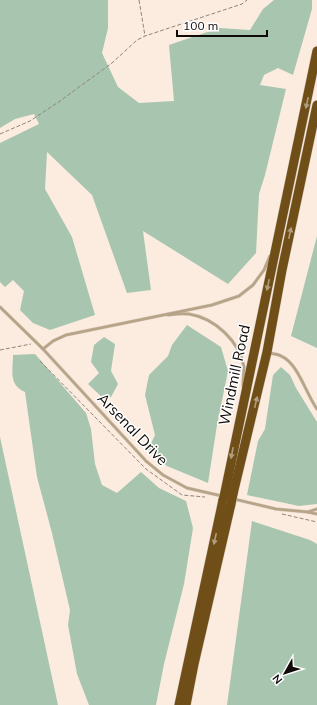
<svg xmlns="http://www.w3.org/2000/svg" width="317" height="705" font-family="Mulish,sans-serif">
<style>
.forest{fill:#a8c5b0}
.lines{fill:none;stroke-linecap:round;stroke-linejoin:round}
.lane-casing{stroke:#d5c8bc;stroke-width:3.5}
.highway-casing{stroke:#d5c8bc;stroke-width:10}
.path{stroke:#8f857c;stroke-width:1;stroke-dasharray:4 2;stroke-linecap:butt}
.lane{stroke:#b7a386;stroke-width:2.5}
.highway{stroke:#6f4f17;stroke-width:9}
.highway-bridge-casing{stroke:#d5c8bc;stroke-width:10;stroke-linecap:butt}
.highway-bridge{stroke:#6f4f17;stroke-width:9}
.oneway{fill:#b09e7f}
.labels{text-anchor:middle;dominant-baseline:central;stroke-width:3;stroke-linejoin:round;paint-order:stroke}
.street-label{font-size:15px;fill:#0f0a07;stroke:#fff}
</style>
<rect width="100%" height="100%" fill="#fbecdf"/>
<!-- forest -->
<g class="forest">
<path d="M0,0H108V28L102,53L118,87L139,103L174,101L169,45L219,28L250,30L263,9L274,0H312V9L293,75L278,68L264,75L260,85L286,89L265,175L259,194L256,253L228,284L143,231L151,290L127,293L92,195L47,152L45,189L72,237L95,315L50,330L33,323L20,310L24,291L13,280L5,287L0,282V143L39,124L34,114L15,119L0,128Z"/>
<path d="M317,236V348L291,336Z"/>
<path d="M187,325L221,347L228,371L217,425L208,483L167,466L148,450L155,435L145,395L149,375L168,356L172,345Z"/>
<path d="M104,337L115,344L111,371L118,384L111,397L104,399L88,384L99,373L91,362L94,345Z"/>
<path d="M35,354L86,413L91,429L95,464L102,485L117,493L141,472L159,488L186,501L193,528L184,584L164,664L156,705H89L77,674L68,625L70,610L52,533L37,477L25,392C8,385 13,370 13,355Z"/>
<path d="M281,367L290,375L296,388L317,422V504L299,506L247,495L258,441L265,429L273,375Z"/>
<path d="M0,437L58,705H0Z"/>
<path d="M252,521L310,540L317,544V705H227Z"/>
</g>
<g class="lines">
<!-- lane casing -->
<g class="lane-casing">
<g id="lane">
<path d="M0,307L43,349L146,461L163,475L187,488L222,496"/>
<path d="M168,315C175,314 182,313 189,314C215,318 240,342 244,367C244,373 243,380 243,386"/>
<path d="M43,349L53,341L66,335L212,305L239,296L253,285L264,270L270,256"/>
<path d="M269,353C273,354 278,354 281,356C298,363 306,394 317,409"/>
<path d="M234,499L276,509L308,512L317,514"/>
<path d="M308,512L317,509"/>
</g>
</g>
<!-- highway casing -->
<g class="highway-casing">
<g id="highway">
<path d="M225,492L317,51"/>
<path d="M233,494L267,352L282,270L317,105"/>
<path d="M179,705L223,500"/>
<path d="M186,705L194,664L231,504"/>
</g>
</g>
<!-- path -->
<g class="path">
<path d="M139,0L145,36"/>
<path d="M0,134L30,121L60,101L112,63L137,40L145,36L242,4L247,0"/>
<path d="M0,350L31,344"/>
<path d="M40,361L146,469L182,495L205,497"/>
<path d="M282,514L317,522"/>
</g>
<!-- lane -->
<use href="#lane" class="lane"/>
<!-- highway -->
<use href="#highway" class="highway"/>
<!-- highway-bridge casing -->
<g class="highway-bridge-casing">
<g id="highway-bridge">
<path d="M223,500L225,492"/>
<path d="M231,504L233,494"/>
</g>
</g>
<!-- highway-bridge -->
<use href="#highway-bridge" class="highway-bridge"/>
</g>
<!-- one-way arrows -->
<defs><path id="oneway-solid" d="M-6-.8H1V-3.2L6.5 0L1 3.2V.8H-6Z"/></defs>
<g class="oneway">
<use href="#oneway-solid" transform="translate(307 103) rotate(102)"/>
<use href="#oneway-solid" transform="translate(290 233) rotate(-78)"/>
<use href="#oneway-solid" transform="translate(268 285) rotate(102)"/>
<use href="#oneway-solid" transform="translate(256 402) rotate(-77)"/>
<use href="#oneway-solid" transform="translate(232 453) rotate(101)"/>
<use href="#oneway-solid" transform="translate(215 539) rotate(102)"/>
</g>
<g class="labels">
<!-- street labels -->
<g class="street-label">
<text transform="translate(234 375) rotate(-78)">Windmill Road</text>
<text transform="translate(133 429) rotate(46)">Arsenal Drive</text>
</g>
</g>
<!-- north arrow -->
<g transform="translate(285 673) rotate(231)" stroke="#ffffff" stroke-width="3" paint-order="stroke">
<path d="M0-3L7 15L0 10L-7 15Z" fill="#0f0a07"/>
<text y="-6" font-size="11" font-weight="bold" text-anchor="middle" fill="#0f0a07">N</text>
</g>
<!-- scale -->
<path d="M177 30v6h90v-6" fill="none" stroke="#0f0a07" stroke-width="2"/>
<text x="183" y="30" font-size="12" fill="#0f0a07" stroke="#ffffff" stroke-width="3" paint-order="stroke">100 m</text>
</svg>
